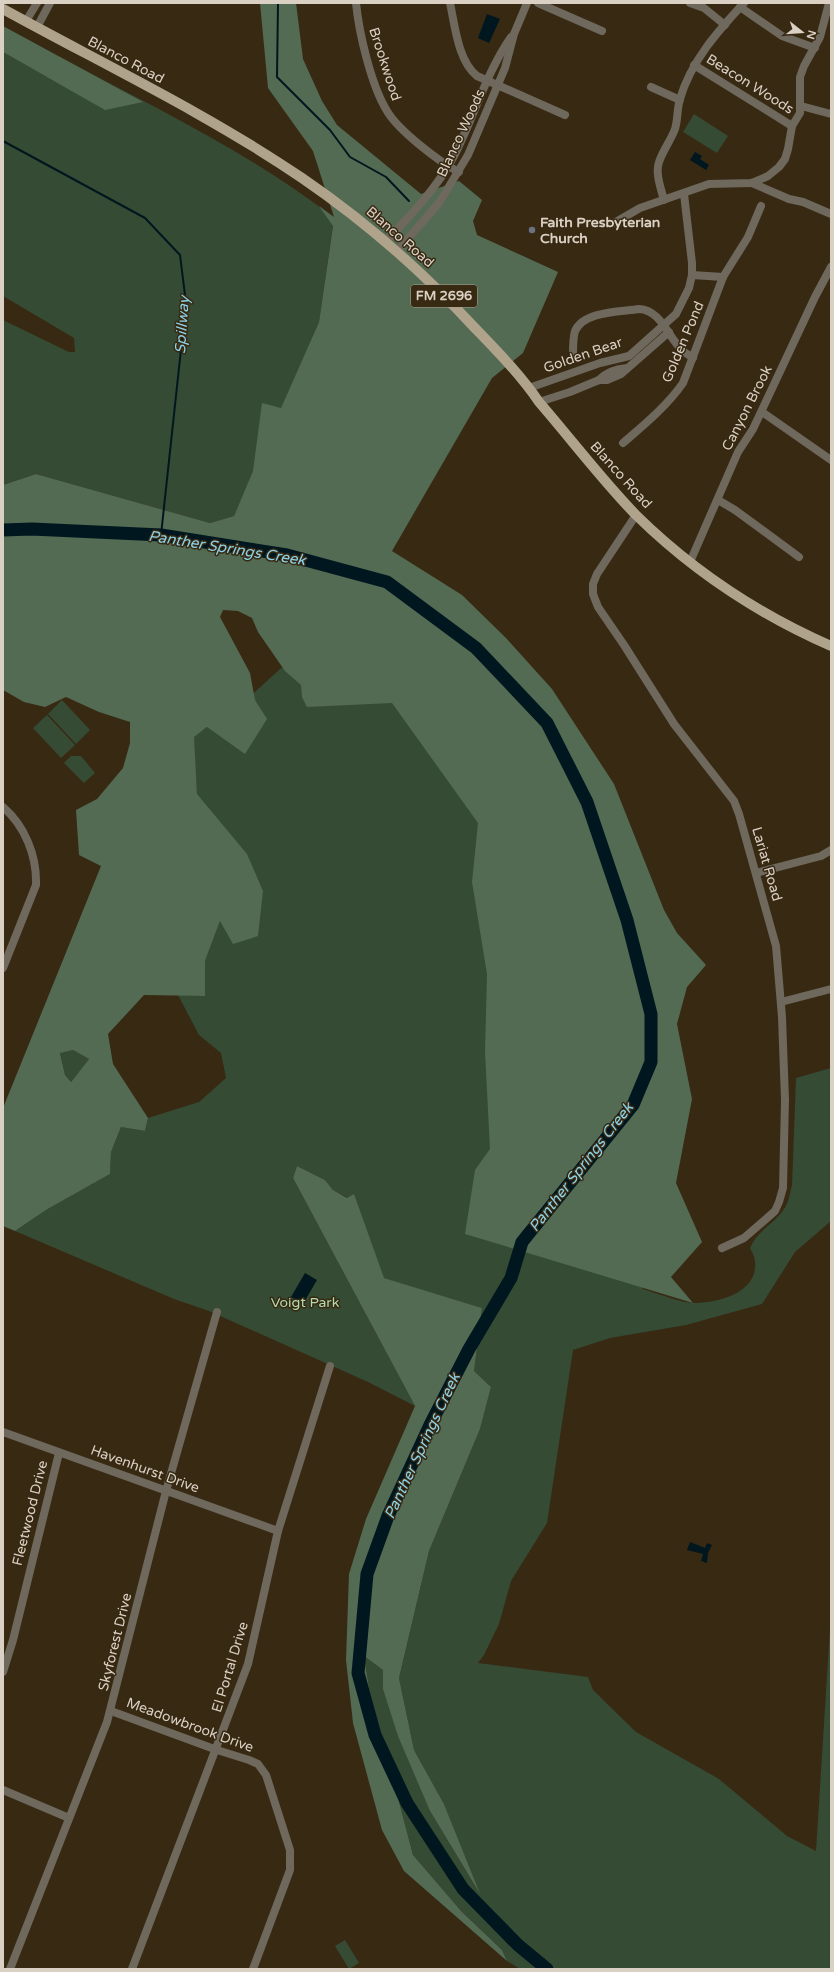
<svg xmlns="http://www.w3.org/2000/svg" width="834" height="1972" font-family="'Varela Round',sans-serif">
<style>
.green{fill:#354b34}
.forest{fill:#536b53;fill-rule:evenodd}
.water{fill:#00171f}
.lines{fill:none;stroke-linecap:round;stroke-linejoin:round}
.stream{stroke:#00171f;stroke-width:2}
.river{stroke:#00171f;stroke-width:13}
.minor{stroke:#6e685d;stroke-width:8}
.primary{stroke:#afa38c;stroke-width:10}
.worship-dot{fill:#6b7280;stroke:#382913;stroke-width:1.5}
.labels{text-anchor:middle;dominant-baseline:central;stroke-width:3;stroke-linejoin:round;paint-order:stroke}
.shield{fill:#382913;stroke:#a99e8e;stroke-width:1}
.shield-label{font-size:13px;font-weight:bold;fill:#dad0c3}
.street-label{font-size:14px;fill:#dad0c3;stroke:#382913}
.poi-label{font-size:14px;font-weight:bold;fill:#dad0c3;stroke:#382913;text-anchor:start}
.park-label{font-size:14px;fill:#b1ddaf;stroke:#382913}
.water-label{font-size:15px;font-style:italic;fill:#8bd3e9;stroke:#382913}
</style>
<rect width="100%" height="100%" fill="#382913"/>
<!-- green -->
<g class="green">
<path d="M3,52L47,77L58,56C151,106 250,152 334,218L319,322L234,516L210,523L36,474L3,485V320L69,352H75L74,338L3,296Z"/>
<path d="M694,114L728,136L717,153L683,132Z"/>
<path d="M339,631L465,742L643,1289C656,1293 682,1303 694,1303C718,1303 758,1293 755,1262C755,1257 752,1252 750,1248C757,1231 774,1224 784,1209C789,1202 790,1193 792,1185L796,1078L831,1068V1221L795,1252L762,1304L686,1325L610,1338L573,1350L547,1523L511,1581L499,1624L484,1655L478,1663L588,1677L593,1690L636,1732L719,1779L787,1836L816,1851L831,1612V1969H520L507,1961L502,1950L462,1912L413,1855L369,1688L364,1656L383,1670V1689L430,1811L478,1891L444,1804L414,1750L399,1678L429,1551L480,1429L491,1387L474,1371L482,1308L383,1278L354,1195L348,1198L333,1190L325,1180L297,1166L293,1178L415,1406L368,1382L209,1311L174,1299L15,1231L46,1210L110,1174L111,1152L121,1127L145,1131L148,1118L199,1102L226,1078L221,1053L199,1035L178,995L205,996V961L220,921L197,794L193,737L245,701L280,669Z"/>
<path d="M62,700L90,730L76,744L48,714Z"/>
<path d="M47,715L75,745L61,758L33,728Z"/>
<path d="M71,756H81L95,773L84,783L64,763Z"/>
<path d="M73,1050L89,1059L71,1082L65,1075L60,1052Z"/>
<path d="M345,1940L359,1963L349,1969L335,1946Z"/>
</g>
<!-- forest -->
<g class="forest">
<path d="M260,3H296L303,59L322,101L337,125L421,194L459,181L482,200L473,221L477,235L558,272L523,353L492,378L392,551L462,595L506,638L552,689L614,784L664,910L677,933L706,965L687,987L677,1024L692,1099L676,1183L702,1242L671,1277L693,1303L465,1234L475,1170L490,1149L485,1052L487,974L472,882L478,823L392,703L307,707L302,697L301,685L285,671L258,632L252,618L238,611L223,610L220,617L250,673L255,700L267,719L245,754L207,727L194,737L197,794L247,854L263,891L258,936L233,944L220,921L205,961V996L144,995L108,1034L113,1064L148,1118L145,1131L121,1127L111,1152L110,1174L46,1210L15,1231L3,1226V1108L101,866L79,855L76,810L97,799L123,768L130,743V722L99,712L66,697L45,707L24,702L3,690V485L36,474L210,523L234,516L253,471L262,403L281,408L319,322L333,226L319,206L334,217L313,151L268,88ZM73,1050L89,1059L71,1082L65,1075L60,1053Z"/>
<path d="M3,26L143,102L105,110L3,52Z"/>
<path d="M297,1166L325,1180L333,1190L347,1198L354,1194L384,1278L482,1308L474,1371L491,1387L480,1429L429,1551L399,1678L414,1750L444,1804L480,1894L430,1811L398,1736L383,1689V1670L364,1656L369,1688L413,1855L462,1912L502,1950L507,1961L404,1871L382,1830L353,1723L346,1660L349,1574L366,1519L415,1406L293,1178Z"/>
</g>
<!-- water -->
<g class="water">
<path d="M487,14L500,19L489,43L478,38Z"/>
<path d="M695,152L702,156L700,159L709,165L706,170L690,160Z"/>
<path d="M305,1273L317,1280L303,1304L291,1297Z"/>
<path d="M690,1542L705,1548L707,1543L712,1545L708,1553L707,1563L701,1561L703,1554L687,1550Z"/>
</g>
<g class="lines">
<!-- stream -->
<g class="stream">
<path d="M278,3L277,77L330,130L350,157L386,177L409,201"/>
<path d="M3,141L145,218L180,255L186,303L161,535"/>
</g>
<!-- river -->
<path class="river" d="M3,530L32,529L161,535L287,555L387,582L476,648L547,723L587,802L627,920L651,1014V1062L633,1105L522,1242L511,1278L469,1349L430,1425L388,1516L367,1574L358,1673L375,1735L407,1803L463,1889L518,1945L547,1969"/>
<!-- minor -->
<g class="minor">
<path d="M356,3C359,33 371,85 387,111C398,130 439,162 459,172"/>
<path d="M450,3C455,26 458,61 477,76L565,115"/>
<path d="M538,3L602,31"/>
<path d="M690,3L704,8L725,25"/>
<path d="M740,7L782,36L815,48"/>
<path d="M26,21L37,3"/>
<path d="M37,27L50,3"/>
<path d="M694,65L792,126"/>
<path d="M651,87L680,100"/>
<path d="M801,106L831,114"/>
<path d="M752,183L789,199L803,202L831,214"/>
<path d="M664,200C661,189 655,173 659,162C663,150 671,140 675,129C678,119 677,108 680,99C691,61 718,31 744,3"/>
<path d="M614,223L640,208L709,184L752,183L768,176L779,167L785,159L788,149L792,126L800,113V77L804,66L820,37L829,3"/>
<path d="M386,241C411,215 437,188 454,156C474,117 486,73 511,37"/>
<path d="M397,251L439,203L468,155L505,68L514,34L527,3"/>
<path d="M692,275L723,277"/>
<path d="M573,353C573,346 573,338 575,331C584,311 620,312 639,309C661,310 668,337 682,350C685,353 689,355 693,358"/>
<path d="M599,380C606,372 616,369 627,368"/>
<path d="M529,388L600,363L629,356L676,314L689,288L692,275V263L684,194"/>
<path d="M539,402L570,392L599,380H607L621,374L669,332"/>
<path d="M762,412L831,460"/>
<path d="M623,443C644,425 667,406 683,383L723,277L748,237L761,206"/>
<path d="M718,500L735,510L799,557"/>
<path d="M636,515L597,574L593,584V594L598,607L624,645L674,724L734,801L739,814L776,946L782,1017L785,1100L783,1188L779,1202L775,1211L766,1219L744,1238L722,1248"/>
<path d="M690,562L738,452L753,429L815,297L831,267"/>
<path d="M3,807C25,826 37,856 36,885L3,968"/>
<path d="M756,873L821,856L831,850"/>
<path d="M781,1002L831,989"/>
<path d="M3,1432L278,1531"/>
<path d="M3,1672L13,1640L59,1453"/>
<path d="M111,1711L217,1750L249,1760L258,1764L266,1775L290,1850V1870L253,1969"/>
<path d="M3,1790L69,1818"/>
<path d="M10,1969L107,1722L166,1491L217,1312"/>
<path d="M132,1969L248,1664L278,1531L330,1366"/>
</g>
<!-- primary -->
<path class="primary" d="M3,9C103,64 208,114 302,178C365,221 422,271 473,326C496,350 520,374 539,402C571,439 602,480 636,515C693,571 758,614 831,646"/>
</g>
<!-- markers -->
<circle class="worship-dot" cx="532" cy="230" r="4"/>
<g class="labels">
<!-- shield labels -->
<rect class="shield" x="411" y="285" width="66" height="22" rx="3"/>
<g class="shield-label">
<text x="444" y="296">FM 2696</text>
</g>
<!-- street labels -->
<g class="street-label">
<text transform="translate(126 60) rotate(28)">Blanco Road</text>
<text transform="translate(385 64) rotate(72)">Brookwood</text>
<text transform="translate(750 84) rotate(32)">Beacon Woods</text>
<text transform="translate(461 133) rotate(-65)">Blanco Woods</text>
<text transform="translate(400 237) rotate(41)">Blanco Road</text>
<text transform="translate(683 342) rotate(-67)">Golden Pond</text>
<text transform="translate(583 355) rotate(-19)">Golden Bear</text>
<text transform="translate(747 408) rotate(-63)">Canyon Brook</text>
<text transform="translate(621 475) rotate(48)">Blanco Road</text>
<text transform="translate(767 864) rotate(74)">Lariat Road</text>
<text transform="translate(145 1469) rotate(20)">Havenhurst Drive</text>
<text transform="translate(30 1513) rotate(-76)">Fleetwood Drive</text>
<text transform="translate(115 1642) rotate(-76)">Skyforest Drive</text>
<text transform="translate(230 1667) rotate(-73)">El Portal Drive</text>
<text transform="translate(190 1725) rotate(20)">Meadowbrook Drive</text>
</g>
<!-- poi labels -->
<g class="poi-label">
<text x="540" y="222">Faith Presbyterian<tspan x="540" dy="16">Church</tspan></text>
</g>
<!-- park labels -->
<g class="park-label">
<text x="305" y="1302">Voigt Park</text>
</g>
<!-- water labels -->
<g class="water-label">
<text transform="translate(182 325) rotate(-86)">Spillway</text>
<text transform="translate(227 548) rotate(9)">Panther Springs Creek</text>
<text transform="translate(581 1167) rotate(-52)">Panther Springs Creek</text>
<text transform="translate(422 1446) rotate(-65)">Panther Springs Creek</text>
</g>
</g>
<!-- border -->
<rect width="834" height="1972" fill="none" stroke="#dad0c3" stroke-width="8"/>
<!-- north arrow -->
<g transform="translate(802 32) rotate(107)" stroke="#382913" stroke-width="3" paint-order="stroke">
<path d="M0-3L7 15L0 10L-7 15Z" fill="#dad0c3"/>
<text y="-6" font-size="11" font-weight="bold" text-anchor="middle" fill="#dad0c3">N</text>
</g>
</svg>
